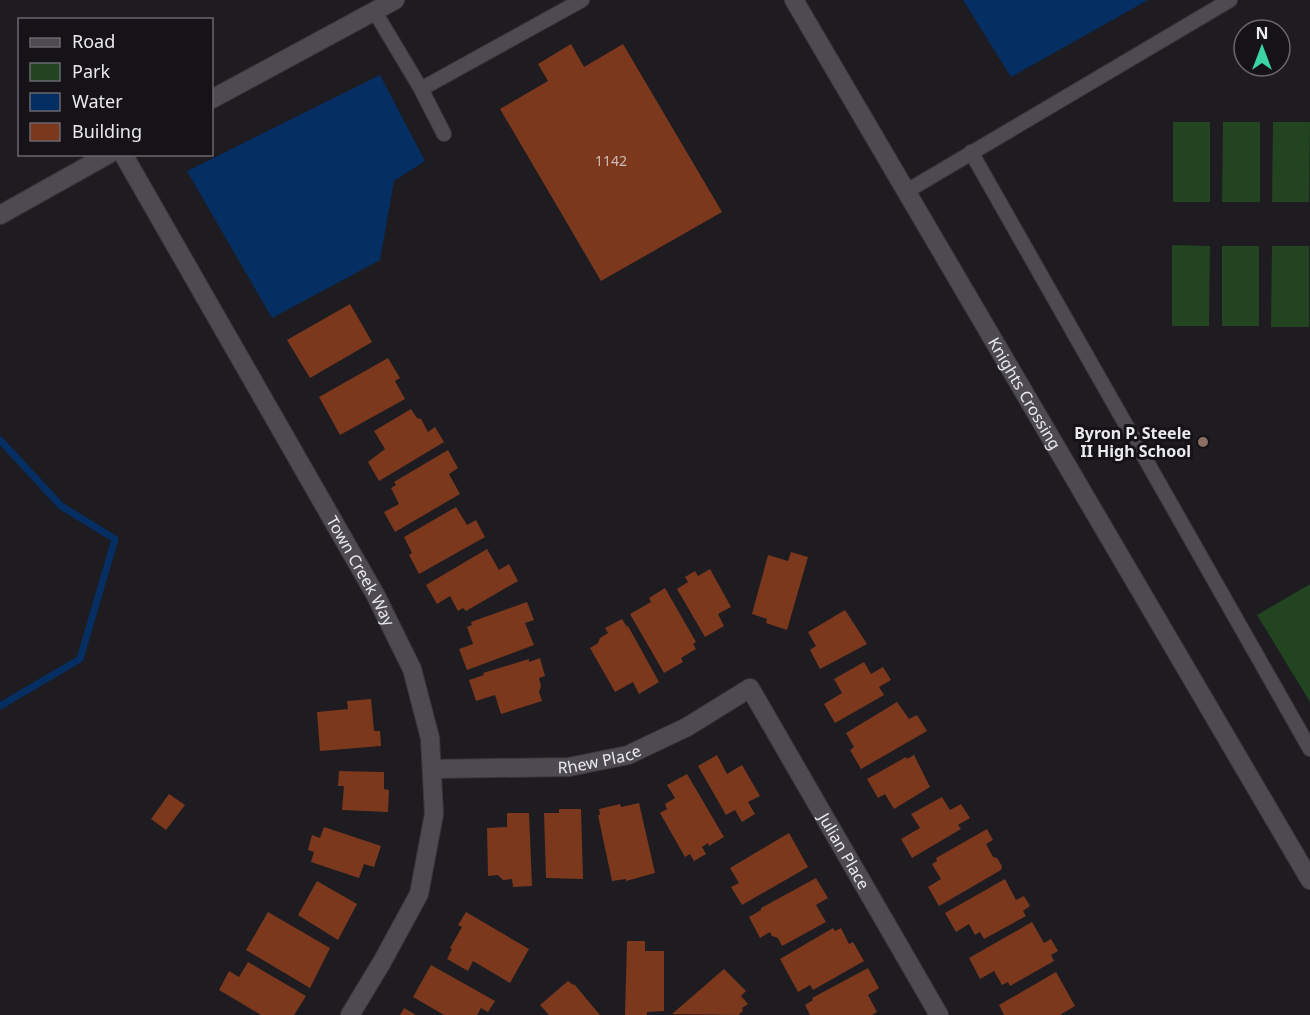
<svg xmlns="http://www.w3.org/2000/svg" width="1310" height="1015" font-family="'Noto Sans',sans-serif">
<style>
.green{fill:#224420}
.water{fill:#052f63}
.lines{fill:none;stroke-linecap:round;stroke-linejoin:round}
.stream{stroke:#052f63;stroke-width:7}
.building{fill:#7b381d}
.lane-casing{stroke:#3a383d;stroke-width:16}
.street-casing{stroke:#3a383d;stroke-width:20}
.secondary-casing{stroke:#3a383d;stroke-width:20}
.lane{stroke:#4d4b51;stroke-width:14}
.street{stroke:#4d4b51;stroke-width:18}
.secondary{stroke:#4d4b51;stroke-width:18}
.education-dot{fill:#8d6e63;stroke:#151218;stroke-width:2}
.labels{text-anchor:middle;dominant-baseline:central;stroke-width:6;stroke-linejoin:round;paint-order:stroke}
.number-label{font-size:14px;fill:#cebdb9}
.street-label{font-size:16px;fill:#eae9ed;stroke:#151218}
.poi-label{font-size:16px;font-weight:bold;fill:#eae9ed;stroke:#151218;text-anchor:end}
</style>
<rect width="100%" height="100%" fill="#1e1b21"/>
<!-- green -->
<g class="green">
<rect x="1173" y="122" width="37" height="80"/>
<path d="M1223,122H1260V202H1222Z"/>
<path d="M1273,122H1310L1309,202H1272Z"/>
<path d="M1172,245L1210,246L1209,326H1172Z"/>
<rect x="1222" y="246" width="37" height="80"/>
<path d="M1272,246H1309V327H1271Z"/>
<path d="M1310,584V702L1257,615Z"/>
</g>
<!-- water -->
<g class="water">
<path d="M963,0H1148L1011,77Z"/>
<path d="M380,75L425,161L394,181L380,260L272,318L187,171Z"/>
</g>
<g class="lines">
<!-- stream -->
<path class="stream" d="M0,440L61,506L115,539L80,659L0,706"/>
</g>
<!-- building -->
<g class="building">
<path d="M571,44L584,67L623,44L722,212L601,281L500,109L548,81L538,64Z"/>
<path d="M350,304L372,342L310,378L287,340Z"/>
<path d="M388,358L400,378L395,381L405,399L340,435L319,397Z"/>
<path d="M411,409L417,418L421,419L428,432L435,427L444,442L379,481L368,462L385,449L374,431Z"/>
<path d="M448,450L458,468L449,474L460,494L395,532L384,512L399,504L391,488L396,485L394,482Z"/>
<path d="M456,507L467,525L476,520L485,537L419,574L409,555L412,553L404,537Z"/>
<path d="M487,549L499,570L509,564L518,581L466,611L463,608L458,611L450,596L437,604L426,585Z"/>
<path d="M791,552L808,557L787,630L766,623L767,619L752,614L768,555L788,561Z"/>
<path d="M710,569L731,607L718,614L724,626L705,637L677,589L688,582L685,577L695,571L698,576Z"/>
<path d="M665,588L696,642L693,644L696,649L681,658L683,662L664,673L630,614L651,602L649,598Z"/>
<path d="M527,602L534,620L525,623L534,645L467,670L459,649L473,644L467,627L472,625L471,622Z"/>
<path d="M845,610L867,644L820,669L810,650L816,646L808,632Z"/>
<path d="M622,619L627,627L628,626L659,682L639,694L633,682L615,692L590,648L598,643L600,638L608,633L605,628Z"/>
<path d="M540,658L545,676L539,678L541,686L539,692L542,701L501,714L495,695L476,701L469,680L484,675L483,673L529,659V662Z"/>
<path d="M864,662L871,674L883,667L891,680L879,687L884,695L835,723L824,704L842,693L834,679Z"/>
<path d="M371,699L374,731H380L381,746L320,751L317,712L348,709L347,701Z"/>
<path d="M897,702L909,719L917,715L927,731L861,769L850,750L854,747L846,733Z"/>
<path d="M717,755L727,774L742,765L760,796L748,802L755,814L742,822L735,810L726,815L698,766Z"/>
<path d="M914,755L930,787L894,809L885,794L878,798L867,779L906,757L907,759Z"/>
<path d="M339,771L384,772V789L389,790L388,812L342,810L344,786H338Z"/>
<path d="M687,774L724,837L709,846L708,843L702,847L706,854L694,861L690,854L685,857L660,813L667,809L665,804L675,798L667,785Z"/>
<path d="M169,794L185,805L166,830L151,819Z"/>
<path d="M942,797L950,810L961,804L970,818L958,825L961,829L912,858L901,839L920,828L911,814Z"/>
<path d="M639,803L655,873L626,881V879L612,881L598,815H600L599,809L620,804L621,807Z"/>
<path d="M559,809H581L583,879L546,878L544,813H559Z"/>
<path d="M507,813H529L532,886L513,887L512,879L503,880L498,875L488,876L487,828L507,827Z"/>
<path d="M324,827L381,846L374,867L364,864L359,878L311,862L314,852L308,850L312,835L320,838Z"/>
<path d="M987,829L993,840L986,844L993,857L997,858L1002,866L1001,870L939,906L928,887L941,879L932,864L937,861L936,858Z"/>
<path d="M789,833L808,867L742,905L731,887L739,883L730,868Z"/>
<path d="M816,878L828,898L816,905L826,922L782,946L778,938L772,936L770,932L760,938L749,917L761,910V908Z"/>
<path d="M1005,879L1016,900L1024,896L1030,906L1023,911L1026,916L984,939L980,932L975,935L969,924L956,932L945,913Z"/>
<path d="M317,881L357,904L338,940L298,915Z"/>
<path d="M268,912L330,948L310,988L246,950Z"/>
<path d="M466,912L529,949L510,983L473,961L468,971L447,959L452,949L450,948L462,927L458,925Z"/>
<path d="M1032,922L1044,943L1051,939L1058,951L1051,955L1054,961L1010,986L1008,982L1002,985L994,971L980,979L969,958Z"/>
<path d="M833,928L835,931L841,928L849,944L853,942L864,961L813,990L810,985L798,992L780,959Z"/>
<path d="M627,941H645V951H664V1011L647,1012V1015H625Z"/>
<path d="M248,962L306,996L294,1015H261L219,990L229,971L239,977Z"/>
<path d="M431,965L495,1001L488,1012L481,1008L477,1015H444L413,997Z"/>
<path d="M868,968L879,988L868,995L877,1012L872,1015H810L805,1005L813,1000L812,998Z"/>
<path d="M724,969L746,991L741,996L748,1004L742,1008L743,1011L738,1015L672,1014Z"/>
<path d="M1056,972L1075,1006L1060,1015H1004L999,1005Z"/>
<path d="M568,981L573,985L574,984L600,1015H549L540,1005Z"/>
<path d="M404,1008L416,1015H400Z"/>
</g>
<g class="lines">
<!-- lane casing -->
<g class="lane-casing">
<g id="lane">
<path d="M375,12L421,89L582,0"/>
<path d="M421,89L444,134"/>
<path d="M971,152L1310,749"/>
<path d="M907,191L1230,0"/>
</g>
</g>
<!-- street casing -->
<g class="street-casing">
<g id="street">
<path id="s1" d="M794,0L1310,880"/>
<path id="s2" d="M123,154L375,594L412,669L430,738L434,814L419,894L382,962L350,1015"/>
<path id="s3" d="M432,769L569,767L628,755L687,727L750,688L939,1015"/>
</g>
</g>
<!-- secondary casing -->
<g class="secondary-casing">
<g id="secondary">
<path d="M212,99L395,0"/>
<path d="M0,215L109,154"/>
</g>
</g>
<!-- lane -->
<use href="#lane" class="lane"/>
<!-- street -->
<use href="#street" class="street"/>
<!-- secondary -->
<use href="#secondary" class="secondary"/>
</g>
<!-- markers -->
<circle class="education-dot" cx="1203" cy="442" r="6"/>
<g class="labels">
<!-- number labels -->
<g class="number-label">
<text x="611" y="160">1142</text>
</g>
<!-- street labels -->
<g class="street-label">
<text stroke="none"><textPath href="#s1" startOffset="456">Knights Crossing</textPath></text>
<text stroke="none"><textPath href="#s2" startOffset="480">Town Creek Way</textPath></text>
<text stroke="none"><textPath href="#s3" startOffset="168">Rhew Place</textPath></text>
<text stroke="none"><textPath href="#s3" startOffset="525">Julian Place</textPath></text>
</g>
<!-- poi labels -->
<g class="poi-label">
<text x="1191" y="433">Byron P. Steele<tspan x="1191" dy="18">II High School</tspan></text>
</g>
</g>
<!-- legend -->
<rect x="18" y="18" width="195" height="138" fill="#151218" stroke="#6a686d" stroke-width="1.5"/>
<rect x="30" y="38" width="30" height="9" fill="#4d4b51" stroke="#6a686d" stroke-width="1.5"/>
<text x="72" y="48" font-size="18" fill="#eae9ed">Road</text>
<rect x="30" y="63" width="30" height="18" fill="#224420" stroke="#6a686d" stroke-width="1.5"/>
<text x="72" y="78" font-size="18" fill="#eae9ed">Park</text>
<rect x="30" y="93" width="30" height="18" fill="#052f63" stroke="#6a686d" stroke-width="1.5"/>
<text x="72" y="108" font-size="18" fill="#eae9ed">Water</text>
<rect x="30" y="123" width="30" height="18" fill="#7b381d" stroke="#6a686d" stroke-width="1.5"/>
<text x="72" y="138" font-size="18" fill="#eae9ed">Building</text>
<!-- north arrow -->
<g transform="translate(1262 48)"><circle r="28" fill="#151218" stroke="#6a686d" stroke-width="1.5"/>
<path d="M0-4.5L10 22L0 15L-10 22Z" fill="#3ad4a5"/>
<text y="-9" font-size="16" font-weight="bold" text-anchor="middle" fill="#eae9ed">N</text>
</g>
</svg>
